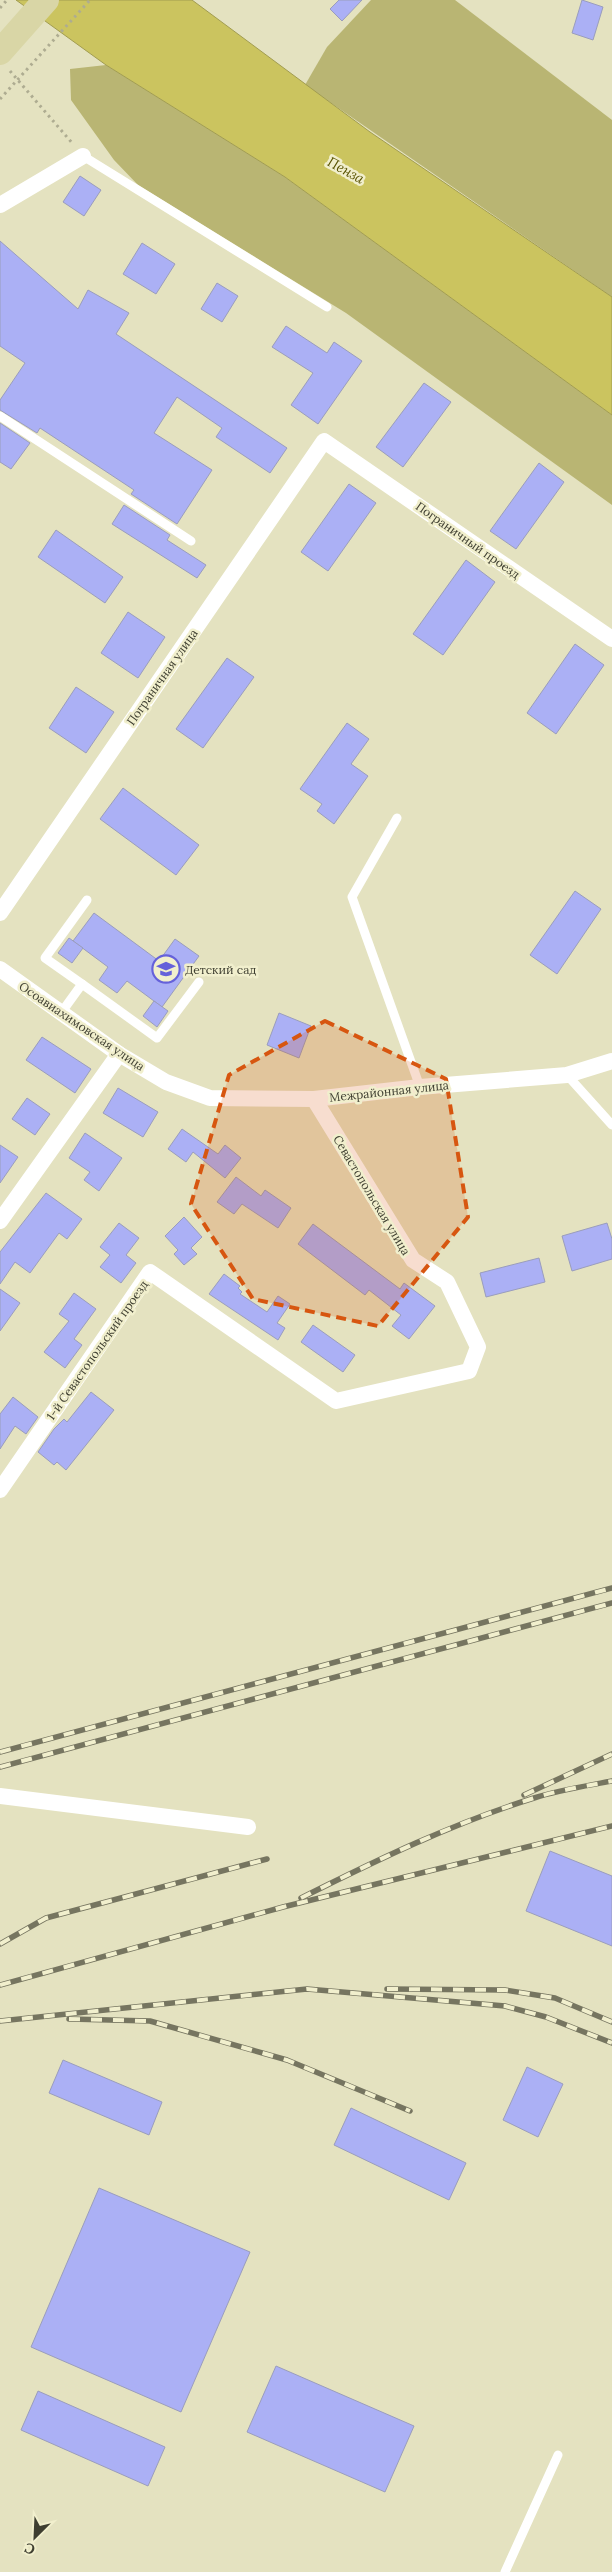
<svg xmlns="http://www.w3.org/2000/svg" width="612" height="2572" font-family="Lora,serif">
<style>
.green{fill:#b9b573}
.water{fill:#cbc45f;stroke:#a19c51}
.building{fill:#abb0f5;stroke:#9a9dbc}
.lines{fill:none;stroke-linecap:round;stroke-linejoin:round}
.path{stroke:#aeac91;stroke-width:3;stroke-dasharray:2.5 4;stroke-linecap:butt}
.service{stroke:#fff;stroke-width:9}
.minor{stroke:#fff;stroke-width:16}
.primary{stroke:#d9d6a6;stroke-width:26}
.rail-casing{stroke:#767560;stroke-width:5.5}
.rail{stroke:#f1efcd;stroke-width:4;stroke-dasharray:11;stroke-linecap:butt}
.marked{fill:#d75610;fill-opacity:0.2;stroke:#d75610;stroke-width:4;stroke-dasharray:10 6;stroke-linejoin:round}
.labels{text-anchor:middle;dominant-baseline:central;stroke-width:5;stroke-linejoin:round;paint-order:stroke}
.street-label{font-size:12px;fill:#3e3e30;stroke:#f1efcd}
.poi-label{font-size:12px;fill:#3e3e30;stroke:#f1efcd;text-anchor:start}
.water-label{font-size:14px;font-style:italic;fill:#585200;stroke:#f1efcd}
</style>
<rect width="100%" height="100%" fill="#e4e2c0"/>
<!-- green -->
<g class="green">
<path d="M371,0H455L612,120V297L305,85L327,47Z"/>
<path d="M106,65L285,177L612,415V505L346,313L138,185L114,160L71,100L70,69Z"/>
</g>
<!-- water -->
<path class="water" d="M16,0H192L370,132L612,297V415L285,177L106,65Z"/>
<!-- building -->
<g class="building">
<path d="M339,0H362L342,21L330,9Z"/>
<path d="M582,0L603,7L593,40L572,33Z"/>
<path d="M80,176L101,190L84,216L63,202Z"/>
<path d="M0,241L78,309L88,290L129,313L116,334L287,448L270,473L216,437L222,428L177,397L154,433L212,470L177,524L131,494L134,490L40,428L37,433L0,410V400L25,363L0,346Z"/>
<path d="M142,243L175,264L156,294L123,274Z"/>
<path d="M217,283L238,296L222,322L201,309Z"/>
<path d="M286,326L327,353L334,342L362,361L318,424L291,405L313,373L272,347Z"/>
<path d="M424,383L451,402L403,467L376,447Z"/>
<path d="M0,423L30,443L11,469L0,462Z"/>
<path d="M539,463L564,482L516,549L490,531Z"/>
<path d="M349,484L376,503L328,571L301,552Z"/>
<path d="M124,505L170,535L167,540L206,565L197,578L112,524Z"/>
<path d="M56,530L123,577L105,603L38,557Z"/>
<path d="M466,560L495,582L443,655L413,634Z"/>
<path d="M128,612L165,637L138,678L101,653Z"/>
<path d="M575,644L604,665L556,734L527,713Z"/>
<path d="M227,658L254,677L203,748L176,729Z"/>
<path d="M76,687L114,712L86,753L49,728Z"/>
<path d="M347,723L369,739L351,764L368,776L334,824L317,811L322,804L300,789Z"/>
<path d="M123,788L199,845L176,875L100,819Z"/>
<path d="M575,891L601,909L557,974L530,955Z"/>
<path d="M94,913L159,961L175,939L199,956L162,1007L127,981L117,993L99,980L108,967L73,941Z"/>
<path d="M69,938L83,948L72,963L58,953Z"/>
<path d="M154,1001L168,1011L157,1027L143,1016Z"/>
<path d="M279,1013L311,1026L299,1058L267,1045Z"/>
<path d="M42,1037L91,1069L75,1093L26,1060Z"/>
<path d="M118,1088L158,1112L143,1137L103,1113Z"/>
<path d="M27,1098L50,1114L35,1135L12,1119Z"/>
<path d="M182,1129L218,1154L225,1145L241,1158L225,1178L193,1152L186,1162L168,1149Z"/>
<path d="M85,1133L122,1158L99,1191L84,1180L90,1172L69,1158Z"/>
<path d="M0,1145L18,1157L0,1183Z"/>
<path d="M236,1177L261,1196L265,1190L291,1208L278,1228L242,1204L234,1214L217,1202Z"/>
<path d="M46,1193L82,1219L67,1239L59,1233L30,1273L15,1262L0,1284V1252Z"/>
<path d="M184,1217L202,1237L191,1248L197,1254L184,1265L174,1254L178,1250L165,1236Z"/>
<path d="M119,1223L139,1238L126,1255L136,1263L121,1283L100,1267L110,1255L100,1247Z"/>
<path d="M607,1223L612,1239V1259L572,1271L562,1236Z"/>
<path d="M313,1224L400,1289L404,1283L435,1306L409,1339L392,1326L401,1315L369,1290L365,1295L298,1244Z"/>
<path d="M539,1258L545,1282L486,1297L480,1273Z"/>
<path d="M224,1274L240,1286L238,1288L242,1292L240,1294L267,1312L278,1296L290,1304L277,1323L285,1328L278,1340L209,1294Z"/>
<path d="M0,1289L20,1303L0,1331Z"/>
<path d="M74,1293L96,1309L74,1339L82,1345L65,1368L44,1352L69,1321L59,1314Z"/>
<path d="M313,1325L355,1355L343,1372L301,1342Z"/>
<path d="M91,1392L114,1410L66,1470L57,1462L54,1465L38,1452L54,1429L64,1419L67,1422Z"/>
<path d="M13,1397L38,1417L26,1434L15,1426L0,1449V1414Z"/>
<path d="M550,1851L612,1876V1946L526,1911Z"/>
<path d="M63,2060L162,2102L149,2135L49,2093Z"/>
<path d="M527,2067L563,2084L538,2137L503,2120Z"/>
<path d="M351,2108L466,2163L449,2200L334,2145Z"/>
<path d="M99,2188L250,2252L181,2412L31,2347Z"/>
<path d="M276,2366L414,2426L385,2492L247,2432Z"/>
<path d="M38,2391L165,2447L148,2486L21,2430Z"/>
</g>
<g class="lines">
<!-- path -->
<g class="path">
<path d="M0,8L7,0"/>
<path d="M10,71L73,144"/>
<path d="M0,99L90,0"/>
</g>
<!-- service -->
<g class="service">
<path d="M83,156L327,307"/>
<path d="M0,416L191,541"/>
<path d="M397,818L352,897L420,1087"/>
<path d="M82,984L45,958L87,900"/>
<path d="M61,1013L82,984L157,1038L199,982"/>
<path d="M567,1075L612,1125"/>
<path d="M505,2572L558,2455"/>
</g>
<!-- minor -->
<g class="minor">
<path d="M0,205L83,156"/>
<path d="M0,913L324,441L612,639"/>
<path d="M0,969L119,1054L166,1082L210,1098L314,1099L420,1087L567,1075L612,1061"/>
<path d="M0,1221L119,1054"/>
<path d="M0,1490L150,1272L336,1401L469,1371L478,1347L447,1282L413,1260L314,1099"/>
<path d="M0,1796L248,1827"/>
</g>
<!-- primary -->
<path class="primary" d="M0,52L46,0"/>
<!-- rail casing -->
<g class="rail-casing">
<g id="rail">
<path d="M0,1752L612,1588"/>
<path d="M0,1767L612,1603"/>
<path d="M524,1795L612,1754"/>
<path d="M301,1898C377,1860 453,1823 534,1798C559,1790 586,1786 612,1781"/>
<path d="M0,1944L46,1918L267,1859"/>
<path d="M0,1985L283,1907L612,1826"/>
<path d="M387,1989L505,1990L555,1998L612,2022"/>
<path d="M69,2019L150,2021L287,2060L410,2111"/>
<path d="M0,2021L307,1989L505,2006L546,2017L612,2043"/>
</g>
</g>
<!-- rail -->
<use href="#rail" class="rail"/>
</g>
<!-- marked area -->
<path class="marked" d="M325,1021L446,1079L468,1217L378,1326L253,1299L191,1204L229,1075Z"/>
<!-- icons -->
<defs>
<g id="school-ring" transform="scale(1.4375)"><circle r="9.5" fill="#f1efcd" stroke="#6561da" stroke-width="1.5"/><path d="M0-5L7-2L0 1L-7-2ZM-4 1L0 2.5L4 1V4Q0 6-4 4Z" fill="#6561da"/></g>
</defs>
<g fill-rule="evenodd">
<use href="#school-ring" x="166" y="969"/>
</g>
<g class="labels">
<!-- street labels -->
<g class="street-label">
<text transform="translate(468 540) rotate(35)">Пограничный проезд</text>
<text transform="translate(162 677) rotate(-55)">Пограничная улица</text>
<text transform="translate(82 1026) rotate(34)">Осоавиахимовская улица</text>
<text transform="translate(389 1091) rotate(-6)">Межрайонная улица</text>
<text transform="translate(372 1195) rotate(59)">Севастопольская улица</text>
<text transform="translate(97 1350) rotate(-55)">1-й Севастопольский проезд</text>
</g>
<!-- poi labels -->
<g class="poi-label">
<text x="185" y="969">Детский сад</text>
</g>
<!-- water labels -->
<g class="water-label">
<text transform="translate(346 170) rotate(29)">Пенза</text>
</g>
</g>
<!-- north arrow -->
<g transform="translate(35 2537) rotate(204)" stroke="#f1efcd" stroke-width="4" paint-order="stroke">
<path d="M0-4L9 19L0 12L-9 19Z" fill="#3e3e30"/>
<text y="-8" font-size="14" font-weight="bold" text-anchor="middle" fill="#3e3e30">С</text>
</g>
</svg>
